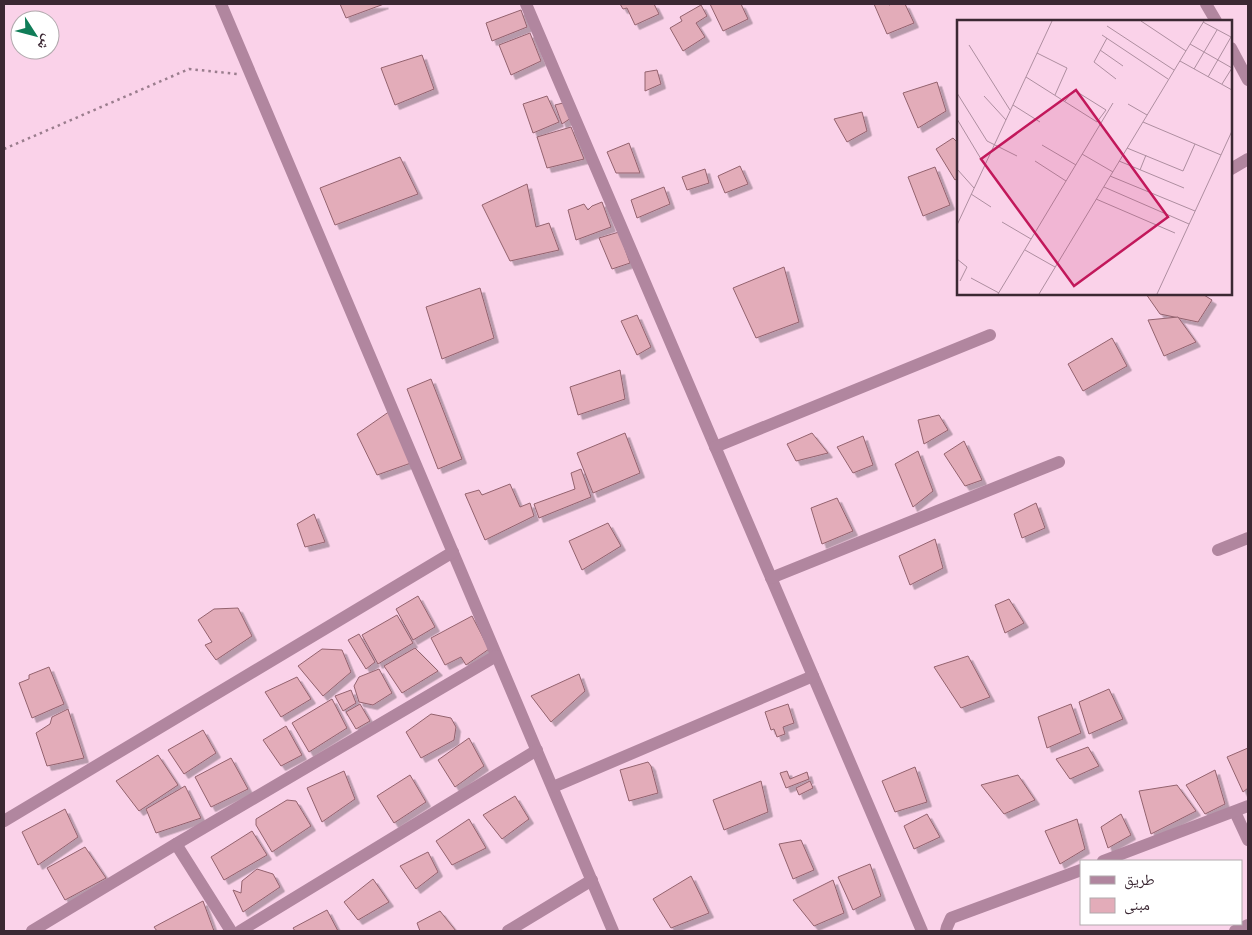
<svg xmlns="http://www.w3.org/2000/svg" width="1252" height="935" font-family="Montserrat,'Noto Naskh Arabic',sans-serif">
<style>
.building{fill:#e3acb9;stroke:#93626e;filter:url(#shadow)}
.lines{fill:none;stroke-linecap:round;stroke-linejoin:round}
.path{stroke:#9a7d8d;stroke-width:2.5;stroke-dasharray:2.5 4;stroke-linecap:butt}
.minor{stroke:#b1869f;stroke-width:12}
.inset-road{fill:none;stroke:#ae8ea0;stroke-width:1}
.view{fill:#c2185b;fill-opacity:0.15;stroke:#c2185b;stroke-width:2.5}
.inset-edge{fill:none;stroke:#3b2833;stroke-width:2.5}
</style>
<defs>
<filter id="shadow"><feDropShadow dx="4.5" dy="4.5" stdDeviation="0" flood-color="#0004"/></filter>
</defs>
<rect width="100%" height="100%" fill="#fad2e9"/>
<!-- building -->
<g class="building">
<path d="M340,4H384L346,18Z"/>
<path d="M620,4H654L659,14L635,25L627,8L623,9Z"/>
<path d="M710,4H741L748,19L723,31Z"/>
<path d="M874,4H889V5L892,4H905L914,23L887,34Z"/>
<path d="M701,5L707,16L696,23L705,37L683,51L670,28L682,21L680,17Z"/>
<path d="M521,10L527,27L492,41L486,23Z"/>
<path d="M530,33L541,61L511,75L499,45Z"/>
<path d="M422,55L434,89L395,105L381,68Z"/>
<path d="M657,70L661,84L645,91V72Z"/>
<path d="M937,82L946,111L918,128L903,93Z"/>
<path d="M547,96L559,122L533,133L523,104Z"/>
<path d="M563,103L571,118L562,124L555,105Z"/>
<path d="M862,112L867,131L847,142L834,119Z"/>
<path d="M571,127L584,159L547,168L537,137Z"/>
<path d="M953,138L957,142L958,141V178L955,180L936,149Z"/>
<path d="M629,143L640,173H616L607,152Z"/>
<path d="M400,157L418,194L335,225L320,188Z"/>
<path d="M740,166L748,184L725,193L718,176Z"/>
<path d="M935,167L950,205L923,216L908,177Z"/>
<path d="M705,169L709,183L687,190L682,177Z"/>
<path d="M527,184L536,227L549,223L559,250L510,261L482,205Z"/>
<path d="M664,187L670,204L637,218L631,200Z"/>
<path d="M602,202L611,227L576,240L568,210L584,204L588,210L592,206Z"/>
<path d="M619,232L630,263L612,269L599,238Z"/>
<path d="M784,267L799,322L756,338L733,288Z"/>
<path d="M480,288L494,338L442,359L426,307Z"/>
<path d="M1146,294H1205L1204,295L1212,300L1198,322L1160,314Z"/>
<path d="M637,315L651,347L637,355L621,321Z"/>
<path d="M1178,317L1196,342L1164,356L1148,320Z"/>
<path d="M1112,338L1127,366L1083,391L1068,364Z"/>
<path d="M620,370L625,399L578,415L570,387Z"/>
<path d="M431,379L462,459L438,469L407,389Z"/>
<path d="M390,411L411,463L377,475L357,434Z"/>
<path d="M939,415L948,430L924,444L918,420Z"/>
<path d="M625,433L640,473L593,493L577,453Z"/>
<path d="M812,433L828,453L796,461L787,444Z"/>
<path d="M863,436L873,465L853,473L837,447Z"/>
<path d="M964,441L982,480L965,486L944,454Z"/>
<path d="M918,451L933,491L913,507L895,464Z"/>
<path d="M581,469L591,497L539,518L534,504L575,489L571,473Z"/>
<path d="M510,484L520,507L530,503L534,516L485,540L465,494L479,490L482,495Z"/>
<path d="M837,498L853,531L822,544L811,508Z"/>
<path d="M1036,503L1045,528L1022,538L1014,514Z"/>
<path d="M314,514L325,542L305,547L297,524Z"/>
<path d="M608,523L621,546L582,570L569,541Z"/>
<path d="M935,539L943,568L910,585L899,556Z"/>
<path d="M418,596L435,627L413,640L396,609Z"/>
<path d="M1009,599L1024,623L1005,633L995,605Z"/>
<path d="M238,608L252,636L216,660L205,645L212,642L198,620L214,609Z"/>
<path d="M397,615L413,643L378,664L362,635Z"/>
<path d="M472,616L489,649L466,665L461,657L445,665L431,638Z"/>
<path d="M359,634L375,662L366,669L348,640Z"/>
<path d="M415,648L438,671L402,693L384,666Z"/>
<path d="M322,649L342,650L351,672L323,696L298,666Z"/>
<path d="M968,656L990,697L961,708L934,667Z"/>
<path d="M49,667L64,704L32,718L19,683L29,679V675Z"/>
<path d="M379,669L392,693L373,705L359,702L354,686L359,677Z"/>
<path d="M579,674L585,691L551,722L531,696Z"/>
<path d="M297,677L311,699L281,717L265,692Z"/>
<path d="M1109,689L1123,719L1089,734L1079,702Z"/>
<path d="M351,690L356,703L343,711L335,696Z"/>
<path d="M332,699L347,728L309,752L292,723Z"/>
<path d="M360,704L370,721L356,729L346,712Z"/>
<path d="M788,704L794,723L783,727L785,734L777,737L774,729L771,730L765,712Z"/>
<path d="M1071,704L1081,733L1047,748L1038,717Z"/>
<path d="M68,709L84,758L47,766L36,733L50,724L52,717Z"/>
<path d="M431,714L451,718L456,727L454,740L421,758L406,732Z"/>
<path d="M286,726L302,755L281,766L263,740Z"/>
<path d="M203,730L216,753L184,774L168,750Z"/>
<path d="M469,738L484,766L455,787L438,760Z"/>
<path d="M1088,747L1099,766L1070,779L1056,759Z"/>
<path d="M1248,748V788L1243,792L1227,757Z"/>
<path d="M158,755L178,785L139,811L116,781Z"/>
<path d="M231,758L248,789L211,807L195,777Z"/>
<path d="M648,762L651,766L658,793L629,801L620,770Z"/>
<path d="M915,767L927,802L895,812L882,781Z"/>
<path d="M1215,770L1225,804L1205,814L1186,785Z"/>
<path d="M344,771L355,799L322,822L307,788Z"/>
<path d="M787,771L790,779L807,772L809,779L786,788L780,773Z"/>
<path d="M410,775L426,802L394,823L377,796Z"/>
<path d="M1018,775L1035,800L1004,814L981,785Z"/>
<path d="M761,781L768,812L724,830L713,800Z"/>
<path d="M810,781L813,788L799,795L796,788Z"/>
<path d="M1177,785L1196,811L1151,834L1139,791Z"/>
<path d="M185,786L201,818L156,833L146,809Z"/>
<path d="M515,796L529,819L502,839L483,815Z"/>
<path d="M287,800L296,801L311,826L272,852L256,825V819Z"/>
<path d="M65,809L78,837L38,865L22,832Z"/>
<path d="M927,814L940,837L914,849L904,826Z"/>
<path d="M1121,814L1131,835L1108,848L1101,827Z"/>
<path d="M469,819L486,848L452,865L436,841Z"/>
<path d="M1077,819L1085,849L1060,864L1045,831Z"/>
<path d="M252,831L267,855L224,880L211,857Z"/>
<path d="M801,840L814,870L793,879L779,844Z"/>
<path d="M85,847L106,878L65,900L47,868Z"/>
<path d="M428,852L438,872L416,889L400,866Z"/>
<path d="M870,864L881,896L853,910L838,877Z"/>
<path d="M257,869L273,874L280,887L243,912L233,890L241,893L242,881Z"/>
<path d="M691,876L709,913L671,928L653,899Z"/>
<path d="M373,879L389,902L358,920L344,902Z"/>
<path d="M833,880L844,913L814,926L793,900Z"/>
<path d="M203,901L214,931H157L154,927Z"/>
<path d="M327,910L338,931H295L293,928Z"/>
<path d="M440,911L456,931H420L417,923Z"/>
</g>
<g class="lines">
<!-- path -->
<path class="path" d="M4,149L189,69L237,74"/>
<!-- minor -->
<g class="minor">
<path d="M221,4L613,931"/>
<path d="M526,4L922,931"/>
<path d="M1206,4L1216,21"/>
<path d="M1231,48L1248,80"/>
<path d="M1231,169L1248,159"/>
<path d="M715,447L990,335"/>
<path d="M1218,550L1248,538"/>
<path d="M771,578L1059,462"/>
<path d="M553,787L813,676"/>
<path d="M1235,812L1248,840"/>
<path d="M4,821L453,552"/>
<path d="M176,844L231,931"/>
<path d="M1103,861L1248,806"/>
<path d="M32,931L176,844L496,656"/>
<path d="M240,931L537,750"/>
<path d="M508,931L592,880"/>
<path d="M946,931L947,927L951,918L1081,870"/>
<path d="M1235,931L1248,925"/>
</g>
</g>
<!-- overview -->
<g transform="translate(957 20)">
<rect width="275" height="275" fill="#fad2e9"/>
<path class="inset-road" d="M184,1L229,31M246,2L274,17M150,6L217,50M145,15L211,59M150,18L137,42L159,59M233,24L275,48L265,64M12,25L53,90M143,30L166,46M80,33L110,48L98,75M223,41L275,70M237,49L260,10M69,57L140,102L149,90L117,70L108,81M251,57L274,17M0,73L30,121L60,136M27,76L49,100M171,84L190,95M56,85L83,102M0,99L27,144M186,102L264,135M85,125L119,145M170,128L226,151L238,124M125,134L156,152M78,141L109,161M162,141L227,168M0,149L17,168M183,150L189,135M153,156L238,191M147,167L232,204M14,174L34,187M139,179L218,213M45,202L74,219M0,205L95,1M68,230L98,247M0,239L10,247L3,261M14,258L42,273M41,274L156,83M82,274L247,1M200,274L275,111"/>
<path class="view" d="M119,70L211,197L117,266L24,139Z"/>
<rect width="275" height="275" class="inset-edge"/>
</g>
<!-- border -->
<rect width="1252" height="935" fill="none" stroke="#3b2833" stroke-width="10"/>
<!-- legend -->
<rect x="1080" y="860" width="162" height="65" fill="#ffffff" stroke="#b1a9ad"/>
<rect x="1090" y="876" width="25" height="8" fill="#b1869f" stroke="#b1a9ad"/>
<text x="1124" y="885" font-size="15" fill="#3b2833">طريق</text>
<rect x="1090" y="898" width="25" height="15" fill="#e3acb9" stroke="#b1a9ad"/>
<text x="1124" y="910" font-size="15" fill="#3b2833">مبنى</text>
<!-- north arrow -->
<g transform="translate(35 35) rotate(126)"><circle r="24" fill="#ffffff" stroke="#b1a9ad"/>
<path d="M0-4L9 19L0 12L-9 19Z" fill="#107d58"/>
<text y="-8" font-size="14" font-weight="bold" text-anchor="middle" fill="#3b2833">ش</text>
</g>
</svg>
